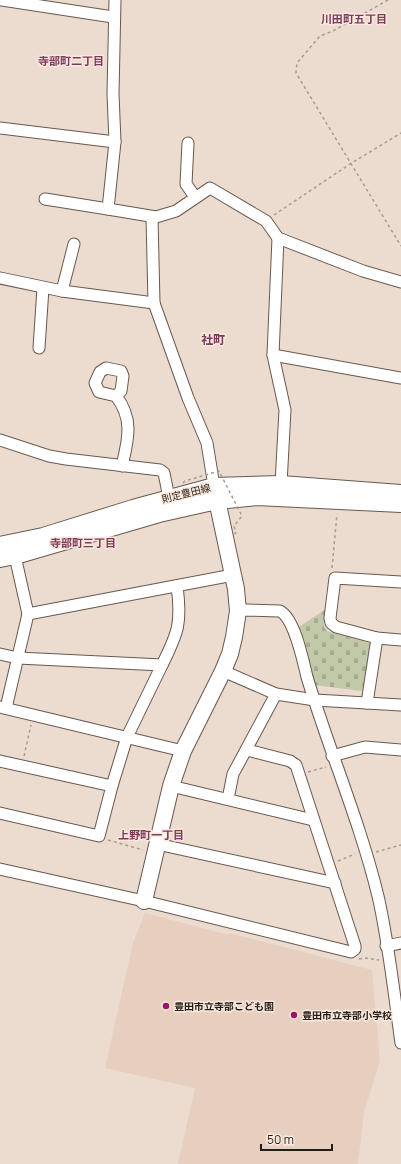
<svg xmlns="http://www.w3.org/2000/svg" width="401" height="1164" font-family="Manrope,'Noto Sans JP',sans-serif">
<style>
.built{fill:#e7cfbf}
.cemetery{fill:url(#cemetery-stones)}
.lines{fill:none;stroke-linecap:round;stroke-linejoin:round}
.street-casing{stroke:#68594f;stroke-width:13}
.secondary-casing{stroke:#68594f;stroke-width:18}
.path{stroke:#a89b91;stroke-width:1.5;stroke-dasharray:3 3;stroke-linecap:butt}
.street{stroke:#fff;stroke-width:11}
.secondary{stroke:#fff;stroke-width:16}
.path-bridge{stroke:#a89b91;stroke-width:1.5;stroke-dasharray:3 3;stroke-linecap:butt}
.poi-dot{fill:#9c1668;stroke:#fae8dc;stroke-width:1.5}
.labels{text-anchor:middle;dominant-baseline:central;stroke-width:3;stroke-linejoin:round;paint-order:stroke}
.street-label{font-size:10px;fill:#231d19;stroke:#fae8dc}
.poi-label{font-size:10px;font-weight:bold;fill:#231d19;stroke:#fae8dc;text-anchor:start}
.neighbourhood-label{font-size:11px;font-weight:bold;fill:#7c3a5c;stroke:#fae8dc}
.quarter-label{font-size:12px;font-weight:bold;fill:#7c3a5c;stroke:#fae8dc}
</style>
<defs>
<pattern id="cemetery-stones" width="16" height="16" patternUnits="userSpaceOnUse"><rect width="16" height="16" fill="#c1c9a9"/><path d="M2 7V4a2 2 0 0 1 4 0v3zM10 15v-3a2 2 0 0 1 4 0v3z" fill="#a6ac91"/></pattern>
</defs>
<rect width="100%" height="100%" fill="#ecdbcf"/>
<!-- built -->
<path class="built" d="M145,913L229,935L230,933L372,970L380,1061L364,1112L358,1164H178L195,1088L105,1068L133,943Z"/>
<!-- cemetery -->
<path class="cemetery" d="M326,609L324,627L327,631L372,644L362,691L314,685L297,628Z"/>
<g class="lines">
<!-- street casing -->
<g class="street-casing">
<g id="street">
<path d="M2,0L113,17"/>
<path d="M115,0L113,94L115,142L108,209L156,217L176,211L210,188L266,221L278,238L363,271L401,282"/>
<path d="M0,128L115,142"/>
<path d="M188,143L186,184L195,197"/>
<path d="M45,199L108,209"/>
<path d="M152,217L154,303L188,398L207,443L214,486"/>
<path d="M278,238L273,355L285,410L281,484"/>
<path d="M0,278L62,291L154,303"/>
<path d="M62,291L74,244"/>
<path d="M39,348L43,288"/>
<path d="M273,355L401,378"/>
<path d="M116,396L121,391L123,376L121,371L106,368L100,372L95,383L99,392L116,396C134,419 128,440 122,466"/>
<path d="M0,440L49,456L66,459L160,470L164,473L169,498"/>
<path d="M401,582L335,578L330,618L331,623L336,627L377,638L401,640"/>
<path d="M238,611L246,610L280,611C295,619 303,661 307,677C329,750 360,822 378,896C389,944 394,994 401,1043"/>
<path d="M28,614L233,575"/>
<path d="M0,654L18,658L162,665L127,737L112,786L99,836L0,813"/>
<path d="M162,665C178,633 182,623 177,586"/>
<path d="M223,671L276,694L315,700L401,705"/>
<path d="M367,703L377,638"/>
<path d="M0,707L183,751"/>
<path d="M6,708L28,614L15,556"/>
<path d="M332,756L365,747L401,750"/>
<path d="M0,761L112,786"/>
<path d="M171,786L313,820"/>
<path d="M228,799L233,774L276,694"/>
<path d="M157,844L335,883"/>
<path d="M0,869L144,901L351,952L355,949V946L296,765L290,761L247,750"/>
<path d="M386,946L401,943"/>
</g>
</g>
<!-- secondary casing -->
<g class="secondary-casing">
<g id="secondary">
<path d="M0,545L43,536L133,508L214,486L281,484L401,493"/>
<path d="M0,559L15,556L159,514L217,501L257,497L401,504"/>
<path d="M144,901L171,786L183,751L223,671L230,654L234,637L238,611L236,589L214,486"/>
</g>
</g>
<!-- path -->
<g class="path">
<path d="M388,0L333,31L320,36L297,63L296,73L401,246"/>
<path d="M274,215L350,164L401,133"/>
<path d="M332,568L337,514"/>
<path d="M24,756L31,725"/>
<path d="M308,772L326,767"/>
<path d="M108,840L143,850"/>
<path d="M376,852L401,845"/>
<path d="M338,861L355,854"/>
<path d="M359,959L365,958L379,960"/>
</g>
<!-- street -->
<use href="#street" class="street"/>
<!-- secondary -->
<use href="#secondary" class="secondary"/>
<!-- path-bridge -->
<path class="path-bridge" d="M183,483L185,481L219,471L242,516L234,526L236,533L233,535"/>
</g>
<!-- markers -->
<g class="poi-dot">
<circle cx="166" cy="1006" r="4"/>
<circle cx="294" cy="1015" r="4"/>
</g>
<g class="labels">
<!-- street labels -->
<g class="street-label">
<text transform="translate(186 493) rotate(-14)">則定豊田線</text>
</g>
<!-- poi labels -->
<g class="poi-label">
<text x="174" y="1006">豊田市立寺部こども園</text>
<text x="302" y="1015">豊田市立寺部小学校</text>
</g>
<!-- neighbourhood labels -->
<g class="neighbourhood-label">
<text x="354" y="18">川田町五丁目</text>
<text x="71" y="60">寺部町二丁目</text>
<text x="83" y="542">寺部町三丁目</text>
<text x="151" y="834">上野町一丁目</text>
</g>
<!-- quarter labels -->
<g class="quarter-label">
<text x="213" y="339">社町</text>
</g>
</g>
<!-- scale -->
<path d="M261 1144v6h71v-6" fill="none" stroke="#231d19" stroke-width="2"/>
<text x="267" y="1144" font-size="12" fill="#231d19" stroke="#fae8dc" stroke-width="3" paint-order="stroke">50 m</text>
</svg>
